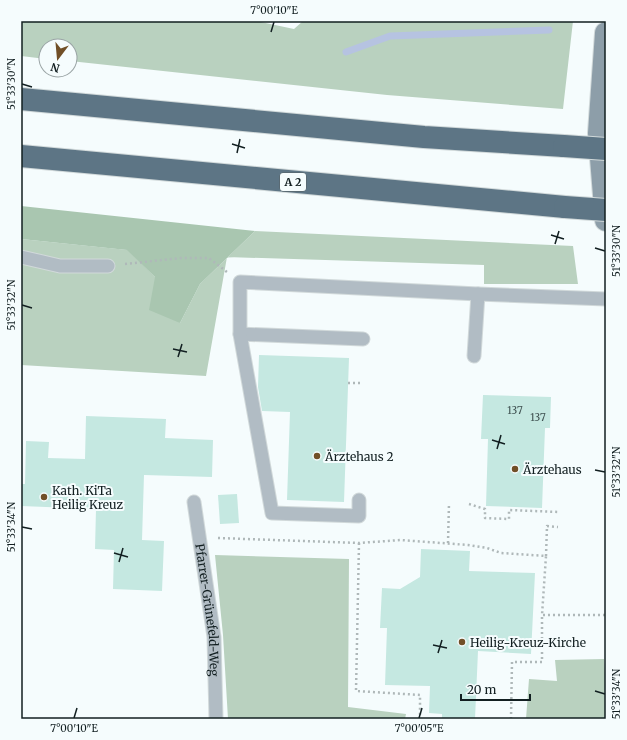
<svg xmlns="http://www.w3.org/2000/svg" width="627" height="740" font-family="Merriweather,serif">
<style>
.green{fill:#b9d1bf}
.forest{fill:#a9c6b0}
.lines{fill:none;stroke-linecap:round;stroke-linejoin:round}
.stream{stroke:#b6c3e1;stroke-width:7}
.building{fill:#c5e8e1}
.lane-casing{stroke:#d1d9da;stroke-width:15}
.secondary-casing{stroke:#d1d9da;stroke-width:24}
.highway-casing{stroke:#d1d9da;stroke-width:24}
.path{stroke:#afb8b9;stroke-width:2.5;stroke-dasharray:2 3;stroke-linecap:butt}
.lane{stroke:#b1bcc4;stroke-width:13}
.secondary{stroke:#8d9ea9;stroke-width:22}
.highway{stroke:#5d7585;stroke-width:22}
.highway-bridge-casing{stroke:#d1d9da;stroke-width:24;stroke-linecap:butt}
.highway-bridge{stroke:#5d7585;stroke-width:22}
.ticks{fill:none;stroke:#121f21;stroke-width:1.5}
.poi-dot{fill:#714f27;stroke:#f5fcfd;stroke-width:1.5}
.labels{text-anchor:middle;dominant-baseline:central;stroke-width:4;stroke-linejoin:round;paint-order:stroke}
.number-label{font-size:10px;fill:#3f5151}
.shield{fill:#f5fcfd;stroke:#566163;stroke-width:1}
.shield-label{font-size:11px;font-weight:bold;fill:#121f21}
.poi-label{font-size:12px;fill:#121f21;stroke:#f5fcfd;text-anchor:start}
.street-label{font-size:12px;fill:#121f21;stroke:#f5fcfd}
.neatline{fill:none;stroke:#121f21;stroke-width:1.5}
.ticks-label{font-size:10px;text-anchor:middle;fill:#121f21}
</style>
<rect width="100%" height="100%" fill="#f5fcfd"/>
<!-- green -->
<g class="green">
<path d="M21,21H256L294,29L303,21H573L563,109L387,95L70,61V46H46V59L21,56Z"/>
<path d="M255,231L573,246L578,284H484V265L227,257L206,376L21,365V239L128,250L155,277L180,323L200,284Z"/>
<path d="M215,555L349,559L348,707L406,714L405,719H228L223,635Z"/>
<path d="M604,659L606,688V719H526L529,679L557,681L555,660Z"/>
</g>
<!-- forest -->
<path class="forest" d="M21,206L255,231L200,284L180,323L149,310L155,277L127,250L21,239Z"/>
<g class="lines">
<!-- stream -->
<path class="stream" d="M346,52L390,36L549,30"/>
</g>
<!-- building -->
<g class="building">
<path d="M259,355L349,358L344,502L287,500L290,412L262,411L258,387Z"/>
<path d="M483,395L551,397L550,428H545L542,508L486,506L488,439H481Z"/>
<path d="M86,416L166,419L165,438L213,440L212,477L144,475L142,540L164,541L162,591L113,589L114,550L95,549L96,509L21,506V484H25L26,441L49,442L48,458L85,459Z"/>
<path d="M237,494L239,523L220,524L218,495Z"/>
<path d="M421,549L470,551L469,571L535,573L531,654L478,651L475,719H442V714L429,713L430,686L385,685L387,628H380L382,588L400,589L420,577Z"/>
</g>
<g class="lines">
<!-- lane casing -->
<g class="lane-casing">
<g id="lane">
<path d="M21,257L60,266H108"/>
<path d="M240,334L363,339"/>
<path d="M474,356L478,294"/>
<path d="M359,500V516L272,513L240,334V282L478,294L606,299"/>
<path id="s1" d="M194,502L214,637L216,719"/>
</g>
</g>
<!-- secondary casing -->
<g class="secondary-casing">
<path id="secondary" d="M606,33L599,133L606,220"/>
</g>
<!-- highway casing -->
<g class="highway-casing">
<g id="highway">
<path d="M21,99L424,137L564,146"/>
<path d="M21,156L565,207"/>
</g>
</g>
<!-- path -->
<g class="path">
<path d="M125,264L181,258H209L227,272"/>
<path d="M348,383H362"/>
<path d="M469,504L485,509V518L509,519V510L559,512"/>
<path d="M218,538L359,543L401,540L468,545L487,548L501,553L546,556L542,615"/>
<path d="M359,543L356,691L420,695V719"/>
<path d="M448,543L449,503"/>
<path d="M546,556L547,526L558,527"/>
<path d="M511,719L512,662H542V615H606"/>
</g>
<!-- lane -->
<use href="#lane" class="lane"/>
<!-- secondary -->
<use href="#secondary" class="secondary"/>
<!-- highway -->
<use href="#highway" class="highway"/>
<!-- highway-bridge casing -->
<g class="highway-bridge-casing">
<g id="highway-bridge">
<path d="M564,146L606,149"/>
<path d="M565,207L606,210"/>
</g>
</g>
<!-- highway-bridge -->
<use href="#highway-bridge" class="highway-bridge"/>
</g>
<!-- ticks -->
<path class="ticks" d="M271,32L274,22M22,84L32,87M232,144L245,148M237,153L240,139M551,235L564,239M555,244L559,231M595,248L605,251M22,305L32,308M173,349L187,352M178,357L182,344M492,440L505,444M497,449L501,435M595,470L605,472M22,527L32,529M114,553L128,557M119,562L123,548M433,645L447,648M438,653L442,640M595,691L605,694M74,718L77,708M419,718L422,708"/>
<!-- markers -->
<g class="poi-dot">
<circle cx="317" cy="456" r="4"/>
<circle cx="515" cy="469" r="4"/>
<circle cx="44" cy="497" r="4"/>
<circle cx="462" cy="642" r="4"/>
</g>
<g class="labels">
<!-- number labels -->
<g class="number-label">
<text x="515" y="410">137</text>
<text x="538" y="417">137</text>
</g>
<!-- shield labels -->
<rect class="shield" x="280" y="173" width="26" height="18" rx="3"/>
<g class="shield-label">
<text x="293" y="182">A 2</text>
</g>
<!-- poi labels -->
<g class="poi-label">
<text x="325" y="456">Ärztehaus 2</text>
<text x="523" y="469">Ärztehaus</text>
<text x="52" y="490">Kath. KiTa<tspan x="52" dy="14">Heilig Kreuz</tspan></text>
<text x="470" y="642">Heilig-Kreuz-Kirche</text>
</g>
<!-- street labels -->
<g class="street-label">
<text stroke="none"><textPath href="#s1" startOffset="109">Pfarrer-Grünefeld-Weg</textPath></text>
</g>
</g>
<!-- border -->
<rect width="627" height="740" fill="none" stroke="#f5fcfd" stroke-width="44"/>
<!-- north arrow -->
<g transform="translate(58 58) rotate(196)"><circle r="19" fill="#f5fcfd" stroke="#9aa4a5"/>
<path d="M0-3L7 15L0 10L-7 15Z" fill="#714f27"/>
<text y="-6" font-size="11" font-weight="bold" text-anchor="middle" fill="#121f21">N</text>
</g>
<!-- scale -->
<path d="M461 694v6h69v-6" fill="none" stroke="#121f21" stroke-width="2"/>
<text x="467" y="694" font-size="12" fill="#121f21" stroke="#f5fcfd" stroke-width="3" paint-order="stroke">20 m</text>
<rect x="22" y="22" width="583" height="696" class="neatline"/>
<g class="ticks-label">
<text x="274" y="14">7°00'10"E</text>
<text transform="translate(11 84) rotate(-90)" y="4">51°33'30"N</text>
<text transform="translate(616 251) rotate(-90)" y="4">51°33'30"N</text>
<text transform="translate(11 305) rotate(-90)" y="4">51°33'32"N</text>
<text transform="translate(616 472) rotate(-90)" y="4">51°33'32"N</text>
<text transform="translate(11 527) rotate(-90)" y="4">51°33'34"N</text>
<text transform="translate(616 694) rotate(-90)" y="4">51°33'34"N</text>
<text x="74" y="732">7°00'10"E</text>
<text x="419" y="732">7°00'05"E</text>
</g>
</svg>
